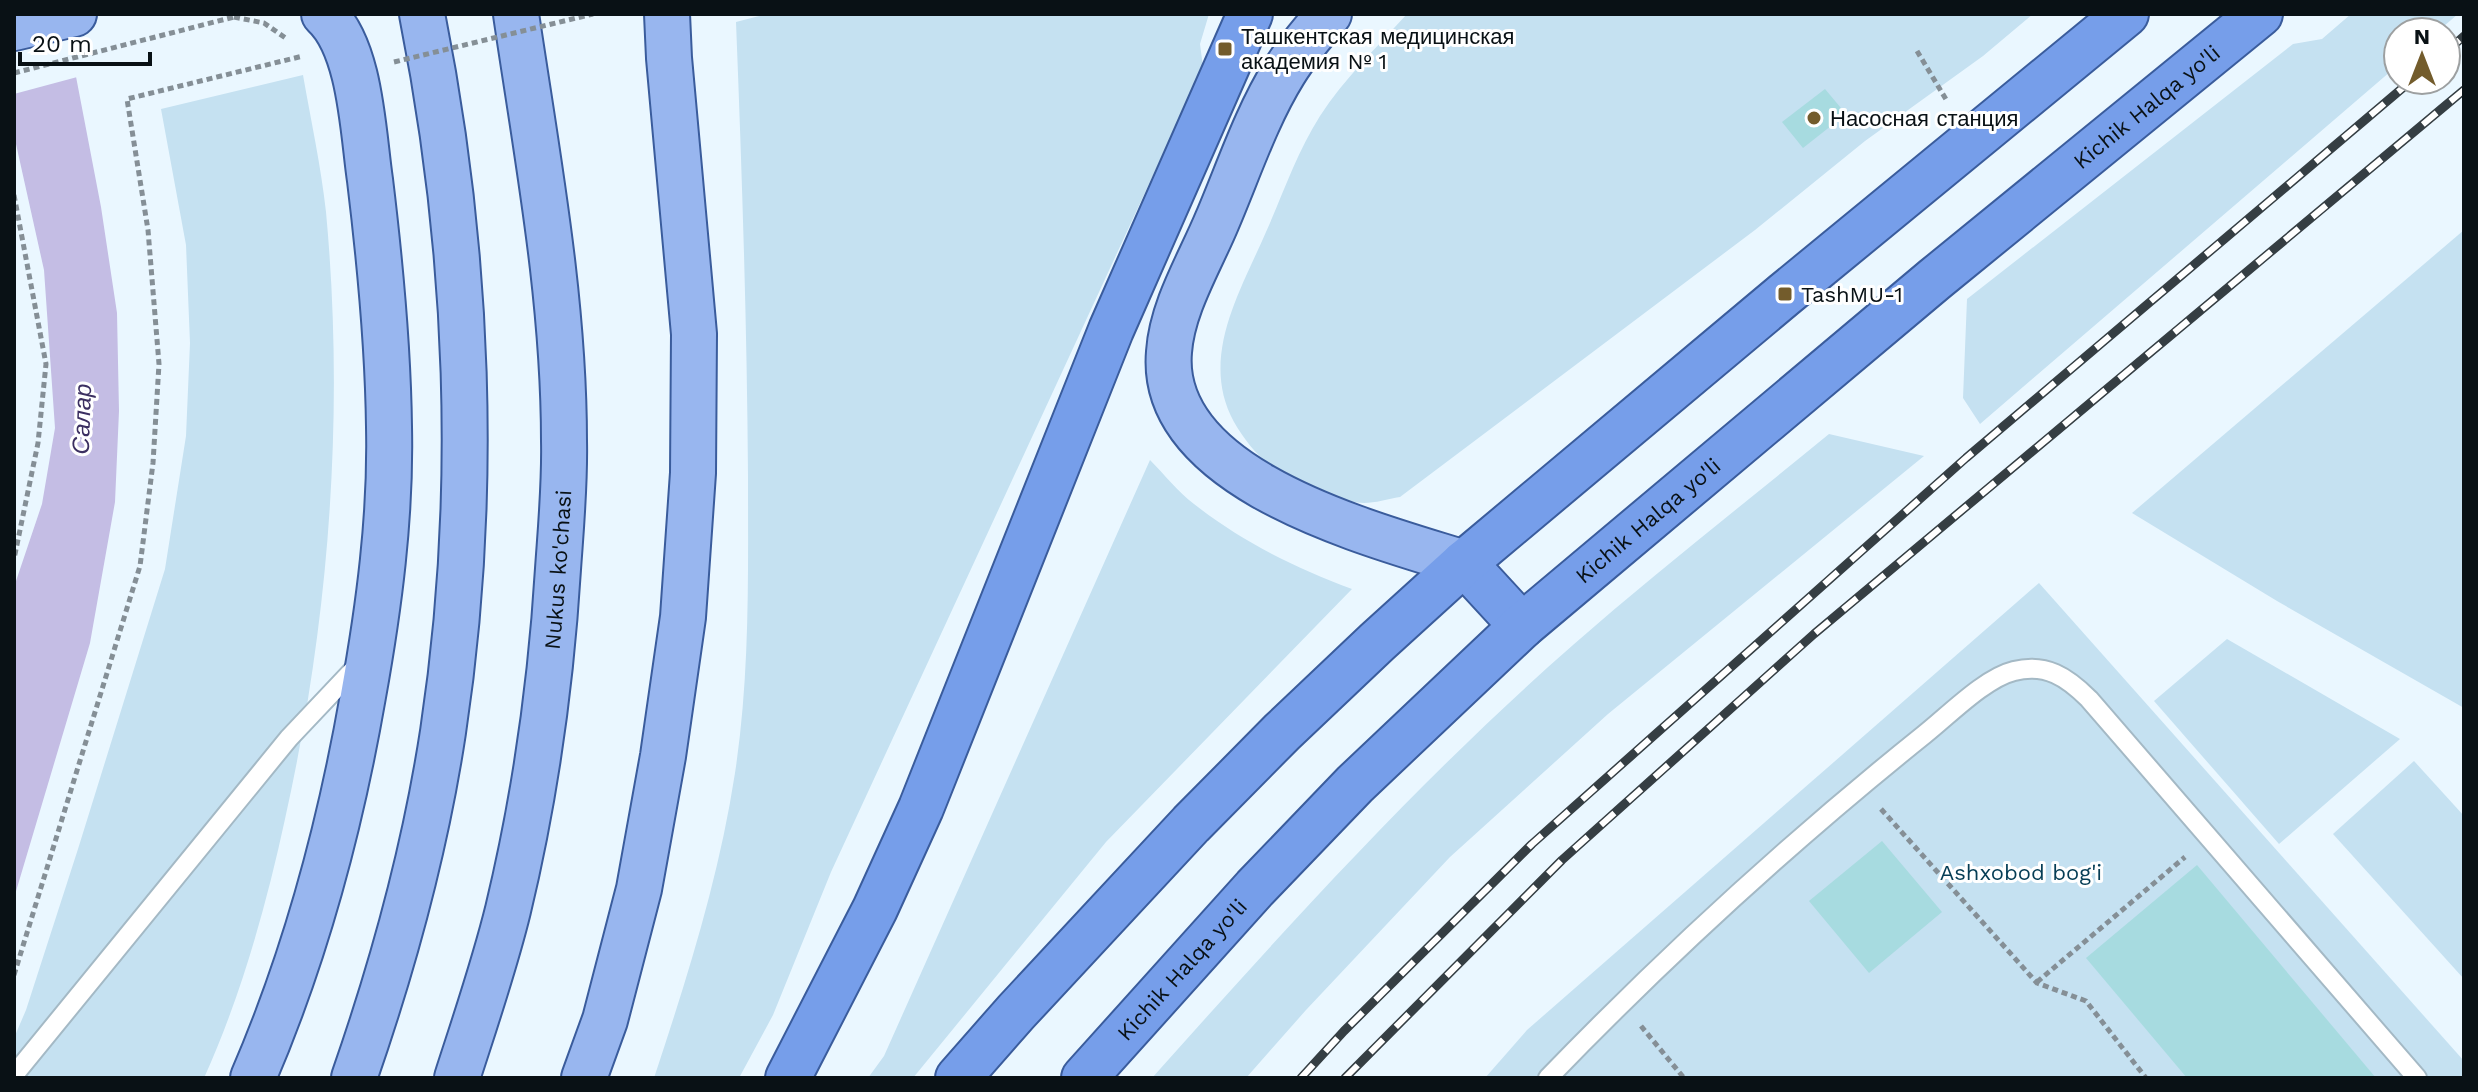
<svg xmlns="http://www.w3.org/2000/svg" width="2478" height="1092" font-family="'Work Sans',sans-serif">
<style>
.green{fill:#c5e1f1}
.water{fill:#c4bde4}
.pier{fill:#eaf7ff}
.building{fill:#a7dbe0}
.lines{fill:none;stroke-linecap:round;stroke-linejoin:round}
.service-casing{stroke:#a4b9c5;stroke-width:22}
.primary-casing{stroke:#3a5c9c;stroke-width:48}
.trunk-casing{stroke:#3a5c9c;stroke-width:48}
.path{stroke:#858f96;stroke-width:5;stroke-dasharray:6 4;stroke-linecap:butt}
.service{stroke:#fff;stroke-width:18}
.primary{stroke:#98b6ef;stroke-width:44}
.trunk{stroke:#769eea;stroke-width:44}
.rail-casing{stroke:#353e43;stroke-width:9}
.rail{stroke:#fff;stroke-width:6;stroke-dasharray:18;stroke-linecap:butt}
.path-bridge{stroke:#858f96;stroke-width:5;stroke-dasharray:6 4;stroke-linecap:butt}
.poi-dot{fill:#735c2c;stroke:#fff;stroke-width:3}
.labels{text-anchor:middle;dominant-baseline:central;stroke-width:6;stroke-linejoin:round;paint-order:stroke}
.poi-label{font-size:22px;fill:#091115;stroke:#fff;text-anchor:start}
.street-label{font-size:22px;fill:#091115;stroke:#fff}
.park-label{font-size:22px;fill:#053d55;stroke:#fff}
.water-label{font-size:24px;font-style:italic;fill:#3b2f61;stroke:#fff}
</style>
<rect width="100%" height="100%" fill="#eaf7ff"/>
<!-- green -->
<g class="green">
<path d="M767,14H1209L1200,44L1203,67L831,872L773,1015L739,1078H654C687,978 719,878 735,773C750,675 748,576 748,477C747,325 742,174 736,22Z"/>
<path d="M1407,14H2033L1983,56L1865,141L1755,230L1400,497C1388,499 1375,503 1364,503C1331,501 1301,485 1274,467C1257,457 1244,439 1234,422C1199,358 1240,292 1266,232C1283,194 1297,152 1320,116C1344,79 1377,47 1407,14Z"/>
<path d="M2351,14H2458L2437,32H2398V65L1980,424L1963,398L1967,299L2293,44L2322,39Z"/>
<path d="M303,75C311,121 321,166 326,212C345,415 329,621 285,819C266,907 241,996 204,1078H14V1038L26,1010L78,849L165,569L186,436L190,343L186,245L161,109Z"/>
<path d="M2464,230V708L2277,601L2132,513Z"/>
<path d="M1829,434L1924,456L1608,714L1450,857L1306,1010L1246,1078H1152C1286,928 1421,778 1573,645C1656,572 1744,504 1829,434Z"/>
<path d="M1150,460C1164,474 1178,492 1194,504C1244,543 1294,567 1352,589L1106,842L913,1078H868L884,1056Z"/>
<path d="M2039,583L2464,1061V1078H1485L1527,1030Z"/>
<path d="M2227,639L2400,739L2279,844L2154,701Z"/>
<path d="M2414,761L2464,816V979L2333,834Z"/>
</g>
<!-- water -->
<path class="water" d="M14,14H64L101,207L117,313L119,411L115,502L90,643L14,898V587L42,504L55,428L44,270L14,135Z"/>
<!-- pier -->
<path class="pier" d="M14,14H68L81,76L14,94Z"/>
<!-- building -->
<g class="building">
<path d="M1825,89L1846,114L1803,148L1782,122Z"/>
<path d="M1882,841L1942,912L1869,973L1809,901Z"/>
<path d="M2197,865L2376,1078H2187L2086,958Z"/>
</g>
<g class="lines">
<!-- service casing -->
<g class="service-casing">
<g id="service">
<path d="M14,1075L289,738L358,665"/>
<path d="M1548,1078C1665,957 1794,839 1925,734C1949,715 1985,678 2014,671C2046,663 2067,677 2089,699L2417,1078"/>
</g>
</g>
<!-- primary casing -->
<g class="primary-casing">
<g id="primary">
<path d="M1329,14C1313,32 1297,51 1284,72C1256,117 1238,172 1217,221C1200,262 1172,307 1169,352C1158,480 1372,534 1464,563"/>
<path d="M14,28L74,14"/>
<path d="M253,1078C306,955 340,828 363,696C379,607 391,517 389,427C388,344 380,262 370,180C363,133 361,48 324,14"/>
<path d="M354,1078C393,966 425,850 443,732C479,495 469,249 422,14"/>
<path id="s1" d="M457,1078C475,1022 494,967 508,910C535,798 551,684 558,569C561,526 565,484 564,441C564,298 537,156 516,14"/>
<path d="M584,1078L605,1020L639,889L663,756L683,617L693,473L694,334L669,58L667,14"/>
</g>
</g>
<!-- trunk casing -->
<g class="trunk-casing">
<g id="trunk">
<path d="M1464,563L1522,626"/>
<path d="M788,1078L875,909L921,808L1111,330L1250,14"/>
<path d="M958,1078L1016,1012L1191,824L1282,732L1377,642L1464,563L1785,294L2126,14"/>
<path id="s2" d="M1084,1078L1255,888L1355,784L1522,626L1935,279L2260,14"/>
</g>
</g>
<!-- path -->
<g class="path">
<path d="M234,17L264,23L287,39"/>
<path d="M1917,51L1947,101"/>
<path d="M14,195L46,364L38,443L14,559"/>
<path d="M1881,809L2037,983L2086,1001L2146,1078"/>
<path d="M14,975L140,566L153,463L159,364L148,230L127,99L303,56"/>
<path d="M2037,982L2185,857"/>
<path d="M1641,1026L1684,1078"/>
</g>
<!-- service -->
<use href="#service" class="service"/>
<!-- primary -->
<use href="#primary" class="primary"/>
<!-- trunk -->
<use href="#trunk" class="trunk"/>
<!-- rail casing -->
<g class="rail-casing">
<g id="rail">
<path d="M2446,52L2464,36"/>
<path d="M1301,1078L1344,1031L1532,844L1966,458L2412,80"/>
<path d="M1345,1078L1562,860L1814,634L2464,90"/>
</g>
</g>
<!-- rail -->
<use href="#rail" class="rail"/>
<!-- path-bridge -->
<g class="path-bridge">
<path d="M394,62L593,14"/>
<path d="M14,73L234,17"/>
</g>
</g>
<!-- markers -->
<g class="poi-dot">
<rect x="1217" y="41" width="16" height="16" rx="4"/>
<circle cx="1814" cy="118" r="8"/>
<rect x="1777" y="286" width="16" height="16" rx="4"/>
</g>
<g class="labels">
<!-- poi labels -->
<g class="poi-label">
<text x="1241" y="36">Ташкентская медицинская<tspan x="1241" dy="25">академия № 1</tspan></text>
<text x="1830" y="118">Насосная станция</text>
<text x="1801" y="294">TashMU-1</text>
</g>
<!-- street labels -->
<g class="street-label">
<text stroke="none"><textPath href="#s2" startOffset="1442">Kichik Halqa yo'li</textPath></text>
<text stroke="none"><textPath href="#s2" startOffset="794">Kichik Halqa yo'li</textPath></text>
<text stroke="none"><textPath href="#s1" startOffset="520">Nukus ko'chasi</textPath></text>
<text stroke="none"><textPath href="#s2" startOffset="146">Kichik Halqa yo'li</textPath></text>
</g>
<!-- park labels -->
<g class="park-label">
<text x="2021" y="872">Ashxobod bog'i</text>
</g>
<!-- water labels -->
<g class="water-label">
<text transform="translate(82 419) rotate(-88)">Салар</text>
</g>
</g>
<!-- border -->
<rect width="2478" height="1092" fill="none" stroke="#091115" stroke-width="32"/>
<!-- north arrow -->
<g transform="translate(2422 56)"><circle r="38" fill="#ffffff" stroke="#9da0a1" stroke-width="2"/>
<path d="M0-6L14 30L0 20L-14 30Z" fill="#735c2c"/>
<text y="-12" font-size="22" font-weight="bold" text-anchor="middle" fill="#091115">N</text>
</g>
<!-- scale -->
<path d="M20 52v12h130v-12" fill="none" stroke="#091115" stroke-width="4"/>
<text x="32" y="52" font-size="24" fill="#091115" stroke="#ffffff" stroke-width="6" paint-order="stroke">20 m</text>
</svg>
